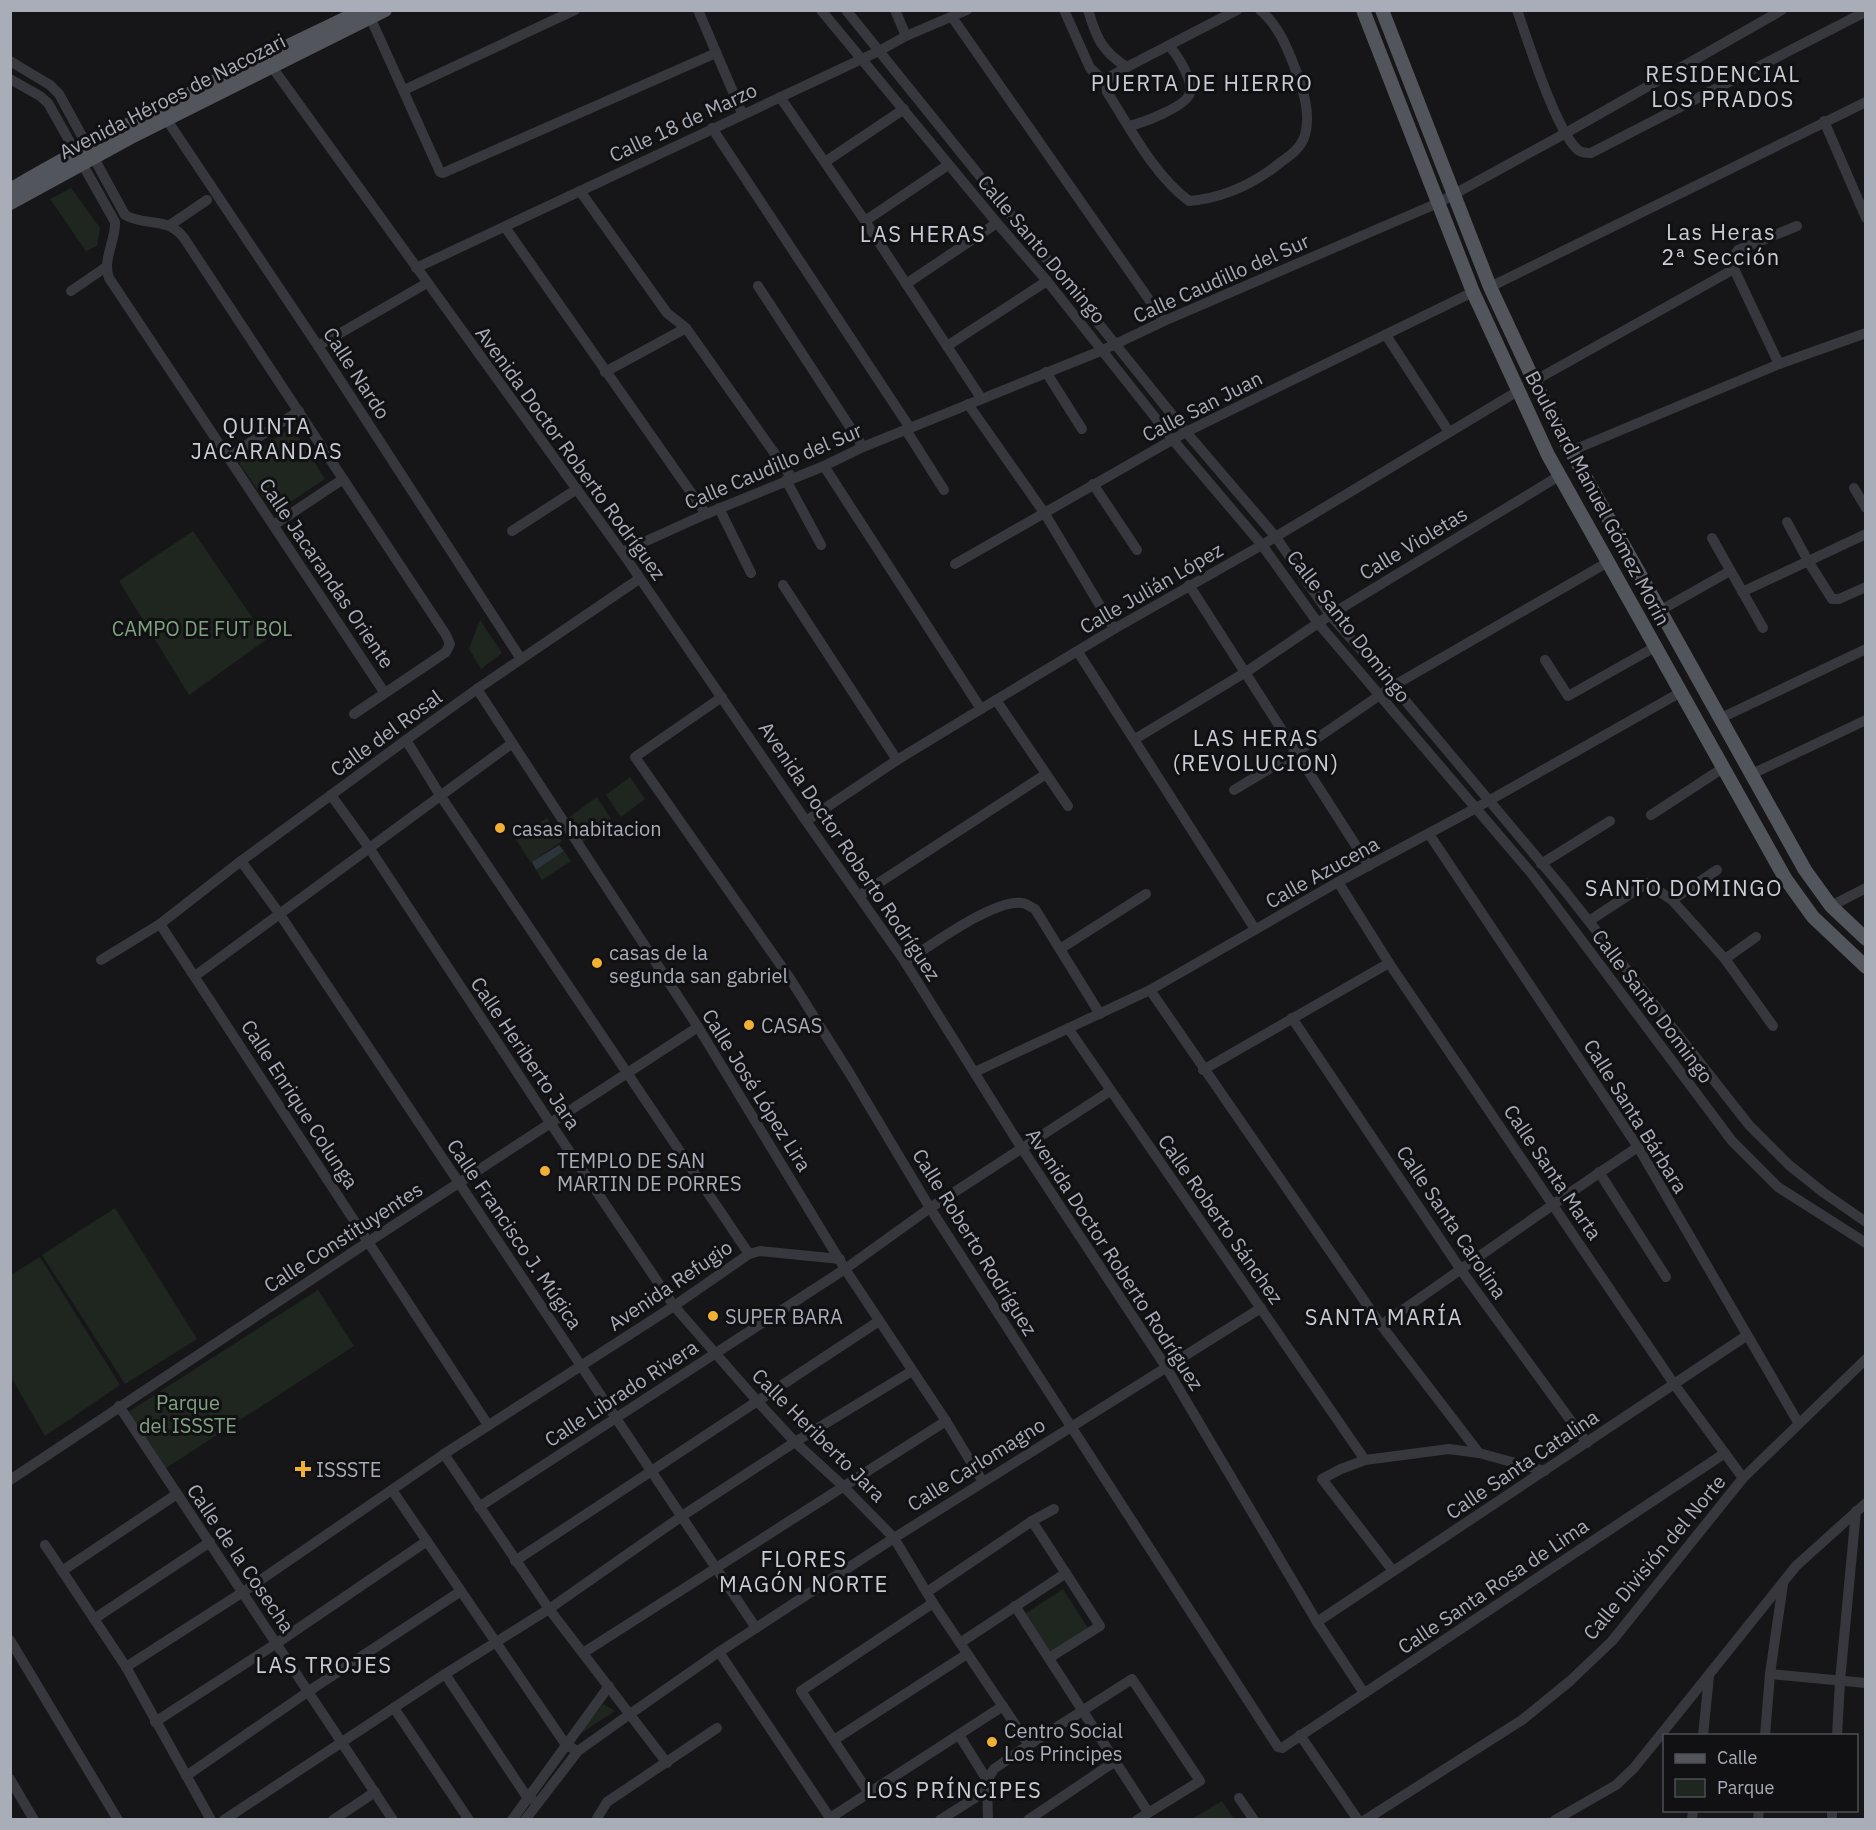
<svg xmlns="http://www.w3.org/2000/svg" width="1876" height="1830" font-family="'IBM Plex Sans',sans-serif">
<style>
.green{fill:#1e261f}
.water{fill:#2c353c}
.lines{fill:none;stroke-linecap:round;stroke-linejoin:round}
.minor{stroke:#37383d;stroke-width:10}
.major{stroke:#53555c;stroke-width:14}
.poi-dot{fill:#f2b134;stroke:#111113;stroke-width:2}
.labels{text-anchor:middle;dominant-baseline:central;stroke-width:6;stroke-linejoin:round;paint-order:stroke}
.street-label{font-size:20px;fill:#a8adb8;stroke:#111113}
.park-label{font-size:20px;fill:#7fa381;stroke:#111113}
.poi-label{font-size:20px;fill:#a8adb8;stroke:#111113;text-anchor:start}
.quarter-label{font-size:22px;letter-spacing:1.5px;fill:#c9ccd4;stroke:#111113}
</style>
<rect width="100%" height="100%" fill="#161618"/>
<!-- green -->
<g class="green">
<path d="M71,188L100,228L97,246L86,251L50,199Z"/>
<path d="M292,427L325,479L274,513L239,463Z"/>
<path d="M193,531L267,639L189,695L119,581Z"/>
<path d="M480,620L502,653L481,669L469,649Z"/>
<path d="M630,777L645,799L621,817L606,795Z"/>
<path d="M597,797L613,822L581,843L567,819Z"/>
<path d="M547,818L562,841L531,863L515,838Z"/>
<path d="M564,851L571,861L542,880L536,870Z"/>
<path d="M115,1208L197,1339L125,1384L42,1255Z"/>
<path d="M40,1257L120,1385L45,1436L11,1377V1275Z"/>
<path d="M318,1290L354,1346L163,1470L125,1414Z"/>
<path d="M1063,1589L1089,1630L1049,1656L1023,1615Z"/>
<path d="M603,1704L615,1711L577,1736Z"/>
<path d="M1222,1801L1234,1819H1192Z"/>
</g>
<!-- water -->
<path class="water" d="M559,845L564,851L536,870L532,862Z"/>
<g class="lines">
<!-- minor -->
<g class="minor">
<path d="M698,10L742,113"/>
<path d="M821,10L997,223L1047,281L1173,440L1262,545L1318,623L1532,874L1732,1141L1778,1187L1866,1243"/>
<path d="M846,10L1186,432L1275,536L1330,615L1393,686L1565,891L1749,1125L1789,1165L1824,1193L1866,1222"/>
<path d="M895,10L906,36"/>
<path d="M1064,10L1090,68L1106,83"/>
<path d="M1088,10C1096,37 1102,52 1127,67"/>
<path d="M1237,10L1127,67L1111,76L1106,83L1107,92C1131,129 1153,174 1189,201C1224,198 1254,184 1281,162C1291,155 1301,148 1305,135C1311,113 1303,89 1295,68C1287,47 1278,25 1260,10"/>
<path d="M1517,10C1528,41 1556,131 1578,150C1582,153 1586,153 1591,153L1861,14"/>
<path d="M370,17L440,172L443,173L716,53"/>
<path d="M952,17L1164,321"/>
<path d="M267,60L622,552L806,821L905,962L1021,1147L1166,1367L1317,1622L1364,1693"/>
<path d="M10,61L50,85L59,94L125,215C146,227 167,216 184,238L446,635L450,644L446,652L354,714"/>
<path d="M10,79L40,96L48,103L115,222C116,240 102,260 109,278L384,692"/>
<path d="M404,90L575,10"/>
<path d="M780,97L865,221L981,398"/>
<path d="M163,114L318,346L521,659"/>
<path d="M1824,121L1866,218"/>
<path d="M1129,126C1142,123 1186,107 1190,93C1193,80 1178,56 1170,47"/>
<path d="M712,128L910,428"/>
<path d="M825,162L904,109"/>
<path d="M580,191L667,313L686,328L792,478"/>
<path d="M865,221L948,165"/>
<path d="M170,225L207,200"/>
<path d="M505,227L706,514"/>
<path d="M416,268L879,51L906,36L967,10"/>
<path d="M906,284L997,223"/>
<path d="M758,286L863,447"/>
<path d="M1490,287L1866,102"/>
<path d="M71,291L106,267"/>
<path d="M1386,335L1449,432"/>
<path d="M318,346L427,283"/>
<path d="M947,346L1047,281"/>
<path d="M1779,364L1734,269L1732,259L1738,250L1797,226"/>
<path d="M605,372L686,328"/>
<path d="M1046,372L1082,429"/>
<path d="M1534,381L1734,269"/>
<path d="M968,404L1045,514L1114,629"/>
<path d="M906,430L944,490"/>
<path d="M1571,451L1779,364L1866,333"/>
<path d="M228,457L299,411"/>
<path d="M824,466L981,709"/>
<path d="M786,480L821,545"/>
<path d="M1093,484L1137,550"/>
<path d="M1854,488L1866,508"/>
<path d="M719,508L751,573"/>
<path d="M1787,522L1808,561L1832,599H1839L1866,587"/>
<path d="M274,525L343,479"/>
<path d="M512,531L577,489"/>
<path d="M1712,538L1763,628"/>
<path d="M622,552L706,514L824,466L863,447L1103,350L1164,321L1438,203L1564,134L1782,10"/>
<path d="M955,564L1186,432L1473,292"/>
<path d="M783,585L897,760"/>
<path d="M1189,585L1369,866"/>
<path d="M1742,592L1866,534"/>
<path d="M1661,610L1730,571"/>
<path d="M1078,652L1255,929"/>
<path d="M1545,660L1568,696L1655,647"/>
<path d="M477,689L698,1027L845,1269L946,1421L983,1482"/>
<path d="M722,697L635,757L789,977L850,1074L930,1208L1278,1747L1282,1748L1725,1453"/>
<path d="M996,700L1068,806"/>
<path d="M1721,718L1866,649"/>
<path d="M1135,739L1246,672L1330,615L1559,476"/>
<path d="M406,740L440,795L749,1254"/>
<path d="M1752,774L1866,720"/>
<path d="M1234,790L1297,752L1393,686L1608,562"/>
<path d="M331,795L370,849L551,1124L674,1306L758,1402L795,1442L843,1486L894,1538L933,1603L1029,1745"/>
<path d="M1651,815L1723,768"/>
<path d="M806,821L897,760L981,709L1114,629L1262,545L1518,391"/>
<path d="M1429,834L1638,1147L1799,1424"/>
<path d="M241,861L279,913L756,1628"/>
<path d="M1541,864L1610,821"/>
<path d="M1338,882L1389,963L1674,1384L1743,1478"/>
<path d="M860,895L1046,774"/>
<path d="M1672,900L1717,870"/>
<path d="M1831,906L1866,888"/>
<path d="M1589,921L1647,883L1672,900L1725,959L1773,1026"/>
<path d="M160,924L488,1425"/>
<path d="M1060,949L1146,894"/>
<path d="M1725,959L1756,937"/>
<path d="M101,960L160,924L241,861L406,740L477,689L639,579"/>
<path d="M905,962C929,947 995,898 1022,903C1026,903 1032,908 1035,909L1100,1014"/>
<path d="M195,976L511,744"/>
<path d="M1150,990L1381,1325L1479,1453"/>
<path d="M1292,1018L1461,1270L1587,1443"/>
<path d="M1068,1028L1365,1460"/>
<path d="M1203,1070L1389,963"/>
<path d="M975,1072L1150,990L1338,882L1476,808L1681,692"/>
<path d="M1599,1172L1666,1277"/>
<path d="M1381,1325C1467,1266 1551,1204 1638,1147"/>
<path d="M119,1406L393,1820"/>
<path d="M444,1454L549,1609L667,1763"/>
<path d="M10,1480L368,1242L698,1027"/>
<path d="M392,1490L566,1745L578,1751"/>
<path d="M479,1507L845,1269L930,1208L1110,1091"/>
<path d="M1032,1521L1100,1626L1049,1658"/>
<path d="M45,1545L126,1667L211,1820"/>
<path d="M515,1561L879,1321"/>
<path d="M62,1571L177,1494"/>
<path d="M1393,1571L1322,1479L1341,1469L1365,1460L1449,1449L1479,1453L1545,1471"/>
<path d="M927,1592L1032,1521L1054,1509"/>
<path d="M1015,1606L1148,1812"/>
<path d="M94,1619L210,1542"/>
<path d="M1317,1622L1746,1336"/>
<path d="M10,1640L118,1820"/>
<path d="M960,1643L1066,1573"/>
<path d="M719,1652L830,1818L1003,1706"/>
<path d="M583,1653L946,1421"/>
<path d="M126,1667L243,1592L444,1454L674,1306L749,1254L760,1251L840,1259"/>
<path d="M445,1674L527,1797L533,1800"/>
<path d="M1770,1674L1866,1683"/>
<path d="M394,1708L469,1820"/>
<path d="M155,1722L277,1643L427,1541"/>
<path d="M959,1735L987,1780L988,1820"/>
<path d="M1300,1735L1358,1820"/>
<path d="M1703,1736L1709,1676"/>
<path d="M1765,1736L1770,1674L1783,1584"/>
<path d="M1837,1736L1840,1681L1856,1511"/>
<path d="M834,1740L967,1654"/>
<path d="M186,1776L309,1691L461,1591"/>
<path d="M10,1779L34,1820"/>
<path d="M987,1780L994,1769L1018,1752L1132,1679L1200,1781L1137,1820"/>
<path d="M869,1793L801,1691L933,1603"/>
<path d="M1239,1798L1254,1820"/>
<path d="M224,1820L445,1674L549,1609L682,1516L795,1442L912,1371"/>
<path d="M333,1820L375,1792"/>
<path d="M512,1820L609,1686"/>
<path d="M525,1820L578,1751L630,1714L719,1652L894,1538L1261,1308"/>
<path d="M596,1820L607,1802L717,1728"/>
<path d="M940,1820L986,1791"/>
<path d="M1028,1820L1114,1762"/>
<path d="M1365,1820L1522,1720L1570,1681L1612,1641L1743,1478L1866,1359"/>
<path d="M1555,1820L1616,1785L1634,1768L1796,1566L1866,1503"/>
<path d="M1692,1820L1693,1810"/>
<path d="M1758,1820L1759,1810"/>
<path d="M1832,1820V1810"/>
</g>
<!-- major -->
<g class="major">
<path d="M1363,10L1473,292L1548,455L1785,878L1813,917L1866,967"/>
<path d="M1382,10L1490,287L1534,381L1567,444L1805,870L1831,906L1866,939"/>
<path d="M10,190C124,123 244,67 363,10"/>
<path d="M10,203L129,138L385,10"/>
</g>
</g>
<!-- markers -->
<g class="poi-dot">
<circle cx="500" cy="828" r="6"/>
<circle cx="597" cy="963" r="6"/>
<circle cx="749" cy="1025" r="6"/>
<circle cx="545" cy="1171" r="6"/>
<circle cx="713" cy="1316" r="6"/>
<path d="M300 1460h6v6h6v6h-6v6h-6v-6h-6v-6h6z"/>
<circle cx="992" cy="1742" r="6"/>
</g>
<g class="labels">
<!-- street labels -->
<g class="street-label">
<text transform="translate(172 96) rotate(-27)">Avenida Héroes de Nacozari</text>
<text transform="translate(683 122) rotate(-25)">Calle 18 de Marzo</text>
<text transform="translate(1042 249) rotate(50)">Calle Santo Domingo</text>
<text transform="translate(1221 278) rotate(-24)">Calle Caudillo del Sur</text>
<text transform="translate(357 373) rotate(57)">Calle Nardo</text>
<text transform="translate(1202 406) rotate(-27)">Calle San Juan</text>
<text transform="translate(571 453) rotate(54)">Avenida Doctor Roberto Rodríguez</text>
<text transform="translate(773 466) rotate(-23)">Calle Caudillo del Sur</text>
<text transform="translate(1598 498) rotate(62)">Boulevard Manuel Gómez Morín</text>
<text transform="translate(1413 543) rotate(-31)">Calle Violetas</text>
<text transform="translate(327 573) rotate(56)">Calle Jacarandas Oriente</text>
<text transform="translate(1151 588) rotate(-30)">Calle Julián López</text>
<text transform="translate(1349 626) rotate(52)">Calle Santo Domingo</text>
<text transform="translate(386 733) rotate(-36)">Calle del Rosal</text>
<text transform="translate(850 851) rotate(56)">Avenida Doctor Roberto Rodríguez</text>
<text transform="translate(1322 872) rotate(-29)">Calle Azucena</text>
<text transform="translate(1653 1006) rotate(53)">Calle Santo Domingo</text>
<text transform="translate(526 1053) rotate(56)">Calle Heriberto Jara</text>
<text transform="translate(757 1090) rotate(58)">Calle José López Lira</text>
<text transform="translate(300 1104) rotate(57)">Calle Enrique Colunga</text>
<text transform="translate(1636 1116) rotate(58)">Calle Santa Bárbara</text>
<text transform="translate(1553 1172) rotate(56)">Calle Santa Marta</text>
<text transform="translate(1221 1219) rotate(55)">Calle Roberto Sánchez</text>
<text transform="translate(1452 1222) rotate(56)">Calle Santa Carolina</text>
<text transform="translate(515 1234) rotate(56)">Calle Francisco J. Múgica</text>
<text transform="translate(343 1237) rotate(-33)">Calle Constituyentes</text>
<text transform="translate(975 1242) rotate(58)">Calle Roberto Rodríguez</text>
<text transform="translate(1115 1259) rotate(57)">Avenida Doctor Roberto Rodríguez</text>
<text transform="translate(670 1285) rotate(-34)">Avenida Refugio</text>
<text transform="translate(621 1393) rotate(-33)">Calle Librado Rivera</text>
<text transform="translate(819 1435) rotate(45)">Calle Heriberto Jara</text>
<text transform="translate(976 1464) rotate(-32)">Calle Carlomagno</text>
<text transform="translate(1522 1464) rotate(-34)">Calle Santa Catalina</text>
<text transform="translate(1654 1557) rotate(-50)">Calle División del Norte</text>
<text transform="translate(241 1558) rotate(56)">Calle de la Cosecha</text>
<text transform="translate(1493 1586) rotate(-34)">Calle Santa Rosa de Lima</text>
</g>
<!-- park labels -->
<g class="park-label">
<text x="202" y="628">CAMPO DE FUT BOL</text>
<text x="188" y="1402">Parque<tspan x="188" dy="23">del ISSSTE</tspan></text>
</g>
<!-- poi labels -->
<g class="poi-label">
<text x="512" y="828">casas habitacion</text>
<text x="609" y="952">casas de la<tspan x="609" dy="23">segunda san gabriel</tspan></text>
<text x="761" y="1025">CASAS</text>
<text x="557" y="1160">TEMPLO DE SAN<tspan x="557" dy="23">MARTIN DE PORRES</tspan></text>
<text x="725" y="1316">SUPER BARA</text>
<text x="316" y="1469">ISSSTE</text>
<text x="1004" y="1730">Centro Social<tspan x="1004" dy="23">Los Principes</tspan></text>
</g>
<!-- quarter labels -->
<g class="quarter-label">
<text x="1723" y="73">RESIDENCIAL<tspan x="1723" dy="25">LOS PRADOS</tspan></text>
<text x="1202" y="82">PUERTA DE HIERRO</text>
<text x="1721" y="231">Las Heras<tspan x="1721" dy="25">2ª Sección</tspan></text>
<text x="923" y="233">LAS HERAS</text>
<text x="267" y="425">QUINTA<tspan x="267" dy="25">JACARANDAS</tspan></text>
<text x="1256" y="737">LAS HERAS<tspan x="1256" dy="25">(REVOLUCION)</tspan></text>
<text x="1684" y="887">SANTO DOMINGO</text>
<text x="1384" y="1316">SANTA MARÍA</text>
<text x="804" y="1558">FLORES<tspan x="804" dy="25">MAGÓN NORTE</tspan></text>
<text x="324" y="1664">LAS TROJES</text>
<text x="954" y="1789">LOS PRÍNCIPES</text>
</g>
</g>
<!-- border -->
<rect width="1876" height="1830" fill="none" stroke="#a8adb8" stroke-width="24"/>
<!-- legend -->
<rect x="1663" y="1734" width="195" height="78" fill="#111113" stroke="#4d4f55" stroke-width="1.5"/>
<rect x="1675" y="1754" width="30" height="9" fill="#53555c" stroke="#4d4f55" stroke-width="1.5"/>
<text x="1717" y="1764" font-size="18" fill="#a8adb8">Calle</text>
<rect x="1675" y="1779" width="30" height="18" fill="#1e261f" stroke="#4d4f55" stroke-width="1.5"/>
<text x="1717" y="1794" font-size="18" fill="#a8adb8">Parque</text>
</svg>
